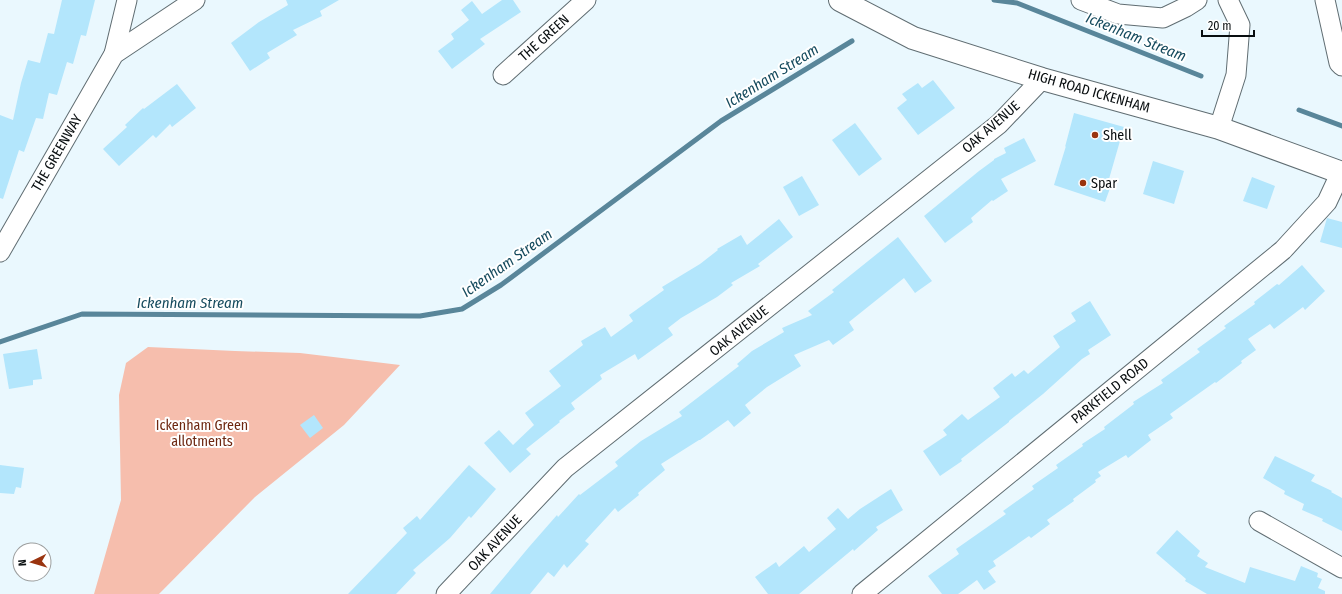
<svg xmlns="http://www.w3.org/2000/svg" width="1342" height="594" font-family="'Fira Sans Condensed',sans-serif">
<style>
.green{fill:#f6bead}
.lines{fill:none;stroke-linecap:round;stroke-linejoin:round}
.stream{stroke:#59869a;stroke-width:5}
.building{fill:#b3e6fc}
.minor-casing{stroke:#606d72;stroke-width:21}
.secondary-casing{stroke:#606d72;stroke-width:24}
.minor{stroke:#fff;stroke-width:19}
.secondary{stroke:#fff;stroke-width:22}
.poi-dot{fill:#9a340f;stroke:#fff;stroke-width:1.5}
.labels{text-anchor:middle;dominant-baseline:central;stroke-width:4;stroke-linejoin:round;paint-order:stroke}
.street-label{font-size:14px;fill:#090e10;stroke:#fff}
.poi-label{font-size:14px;fill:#090e10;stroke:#fff;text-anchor:start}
.park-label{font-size:14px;fill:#6e2811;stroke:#fff}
.water-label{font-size:15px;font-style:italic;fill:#164b5e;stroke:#fff}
</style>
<rect width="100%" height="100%" fill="#eaf8fe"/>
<!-- green -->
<path class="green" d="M148,347L235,351L300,353L400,365L344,425L255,497L159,594H94L121,500L119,395L126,363Z"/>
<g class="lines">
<!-- stream -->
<g class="stream">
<path d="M994,0L1017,3L1201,76"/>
<path d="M1299,110L1342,126"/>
<path d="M0,342L82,314L420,316L462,309L501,285L721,121L852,41"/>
</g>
</g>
<!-- building -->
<g class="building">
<path d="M62,0H95L86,36L81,35L73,64L67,62L57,95L49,93L43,119L36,118L24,152L19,150L3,199L0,198V115L13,120L21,83L28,60L40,63L48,33L54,34Z"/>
<path d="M286,0H339L320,11L322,16L293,30L297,35L267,53L270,58L250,71L231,43L259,22L288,5Z"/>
<path d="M502,0H513L521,12L480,39L485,44L452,69L438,51L454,39L451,34L469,20L461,10L472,1L482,14Z"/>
<path d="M933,80L955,108L918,135L897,108L907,100L902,94L918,83L922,88Z"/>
<path d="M177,84L196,108L172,127L170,124L156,138L153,135L119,166L103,149L127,127L125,125L143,108L144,109Z"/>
<path d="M1074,113L1124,127L1109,179L1113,180L1105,202L1054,185L1066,146L1065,147Z"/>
<path d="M855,123L882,159L859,176L832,140Z"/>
<path d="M1024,138L1036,161L1001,179L1008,191L993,201L992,200L971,218L973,222L945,243L924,216L979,171L994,160V159L1006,153L1004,148Z"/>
<path d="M1153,161L1184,171L1174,204L1143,194Z"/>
<path d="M802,176L819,205L799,216L783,187Z"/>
<path d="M1252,177L1275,186L1267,209L1243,201Z"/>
<path d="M1327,218L1342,222V248L1320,242Z"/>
<path d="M779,219L793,237L758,264L760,266L731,283L733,285L717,297L681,318L668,328L673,335L638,360L635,354L600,375L602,379L571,403L575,409L559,421L560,422L526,449L531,454L510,473L484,443L499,430L513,445L534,425L525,413L561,386L549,371L583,345L581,341L605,327L611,337L633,321L629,315L664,290L662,287L700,264L718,250L717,249L741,235L747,245Z"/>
<path d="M898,237L932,281L915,293L904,278L849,322L854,330L833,345L829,340L794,355L801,366L767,387L745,405L751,413L734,427L728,420L700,440H699L661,464L665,470L638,493L639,495L618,512L615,508L585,541L589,544L567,568L564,564L554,577L548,572L530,594H490L529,547L557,515L558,517L579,494L580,495L618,466L615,462L641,441L682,416L679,412L739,366L737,364L752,351L784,332L782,328L812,315L808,311L834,292L832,290Z"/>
<path d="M1302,265L1325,291L1305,310L1303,307L1274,329L1270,324L1248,339L1256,350L1241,361L1242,363L1216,383L1215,382L1170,414L1173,418L1148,435L1151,440L1128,458L1126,455L1098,472L1101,476L1095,480L1096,482L1073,499L1074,501L1047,520L1050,524L1031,538L1029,536L993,561L996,566L988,571L996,582L984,590L977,580L958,594H942L928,576L959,554L956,549L1006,514L1003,511L1034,489L1032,486L1058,468L1056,465L1083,446L1082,444L1105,429L1104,427L1134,404L1133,402L1163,383L1161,380L1200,352L1197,349L1226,328L1224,326L1255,304L1254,302L1277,284L1279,285Z"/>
<path d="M1090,301L1111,335L1088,350L1090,354L1082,359L1043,394L1009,421V422L961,459L962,461L940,476L923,451L947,435L943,430L962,414L968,420L1000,397L993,388L1012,373L1015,377L1024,370L1028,374L1060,347L1053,336L1076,321L1071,313Z"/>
<path d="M37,349L42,379L33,380V385L9,389L3,354Z"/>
<path d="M314,415L323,428L310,438L300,425Z"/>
<path d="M1275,456L1315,475L1311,481L1332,491L1331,492L1342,498V531L1322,521L1323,519L1302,510L1304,504L1284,494L1285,491L1263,478Z"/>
<path d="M0,465L24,468L21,488L16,487L14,494L0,493Z"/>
<path d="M469,465L496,489L471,518L469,516L450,538L413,570L416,573L396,594H348L407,533L403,528L417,516L420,520Z"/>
<path d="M891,489L903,510L876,527L878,530L854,551L853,549L799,594H768L755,577L776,562L779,567L804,546L809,552L836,529L827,518L838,508L848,519L860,509Z"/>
<path d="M1177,530L1200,551L1197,556L1208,563L1205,567L1245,583L1250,567L1295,581L1301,566L1318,573L1317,577L1322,579L1318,588L1325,591V594H1207L1185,581L1186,579L1156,553Z"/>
</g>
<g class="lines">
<!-- minor casing -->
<g class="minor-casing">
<g id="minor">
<path d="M1081,0L1118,14L1163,18L1186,7L1197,0"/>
<path d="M1325,0L1339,63L1342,66"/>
<path d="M114,54L127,0"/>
<path d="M503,75L586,0"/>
<path d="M1219,128L1236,75L1240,25L1228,0"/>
<path d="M0,252L114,54L195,0"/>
<path d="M1259,521L1342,568"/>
<path d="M446,594L565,468L999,124L1042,79"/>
<path d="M862,594L1283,250L1327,202L1341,172"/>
</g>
</g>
<!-- secondary casing -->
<g class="secondary-casing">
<path id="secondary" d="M840,0L913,38L1042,79L1219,128L1342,173"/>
</g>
<!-- minor -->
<use href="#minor" class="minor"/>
<!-- secondary -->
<use href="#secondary" class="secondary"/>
</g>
<!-- markers -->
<g class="poi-dot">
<circle cx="1095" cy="135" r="4"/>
<circle cx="1083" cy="183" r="4"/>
</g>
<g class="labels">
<!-- street labels -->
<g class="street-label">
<text transform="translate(544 38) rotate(-42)">THE GREEN</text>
<text transform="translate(1089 91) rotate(16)">HIGH ROAD ICKENHAM</text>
<text transform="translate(991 127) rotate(-41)">OAK AVENUE</text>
<text transform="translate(57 153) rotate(-60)">THE GREENWAY</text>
<text transform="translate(739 331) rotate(-39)">OAK AVENUE</text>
<text transform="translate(1110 391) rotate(-39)">PARKFIELD ROAD</text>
<text transform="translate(495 543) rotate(-47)">OAK AVENUE</text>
</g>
<!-- poi labels -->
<g class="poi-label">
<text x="1103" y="135">Shell</text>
<text x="1091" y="183">Spar</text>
</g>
<!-- park labels -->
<g class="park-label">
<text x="202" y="425">Ickenham Green<tspan x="202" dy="16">allotments</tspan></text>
</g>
<!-- water labels -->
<g class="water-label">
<text transform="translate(1136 37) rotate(22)">Ickenham Stream</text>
<text transform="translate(772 76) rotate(-32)">Ickenham Stream</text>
<text transform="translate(507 263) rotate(-35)">Ickenham Stream</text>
<text x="190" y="303">Ickenham Stream</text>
</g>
</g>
<!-- north arrow -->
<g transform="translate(32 562) rotate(265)"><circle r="19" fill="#ffffff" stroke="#9d9f9f"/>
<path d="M0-3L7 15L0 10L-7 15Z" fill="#9a340f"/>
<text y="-6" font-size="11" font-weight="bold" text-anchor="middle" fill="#090e10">N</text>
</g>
<!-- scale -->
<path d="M1202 30v6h52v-6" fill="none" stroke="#090e10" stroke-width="2"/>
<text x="1208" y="30" font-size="12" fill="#090e10" stroke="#ffffff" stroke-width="3" paint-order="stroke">20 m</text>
</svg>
